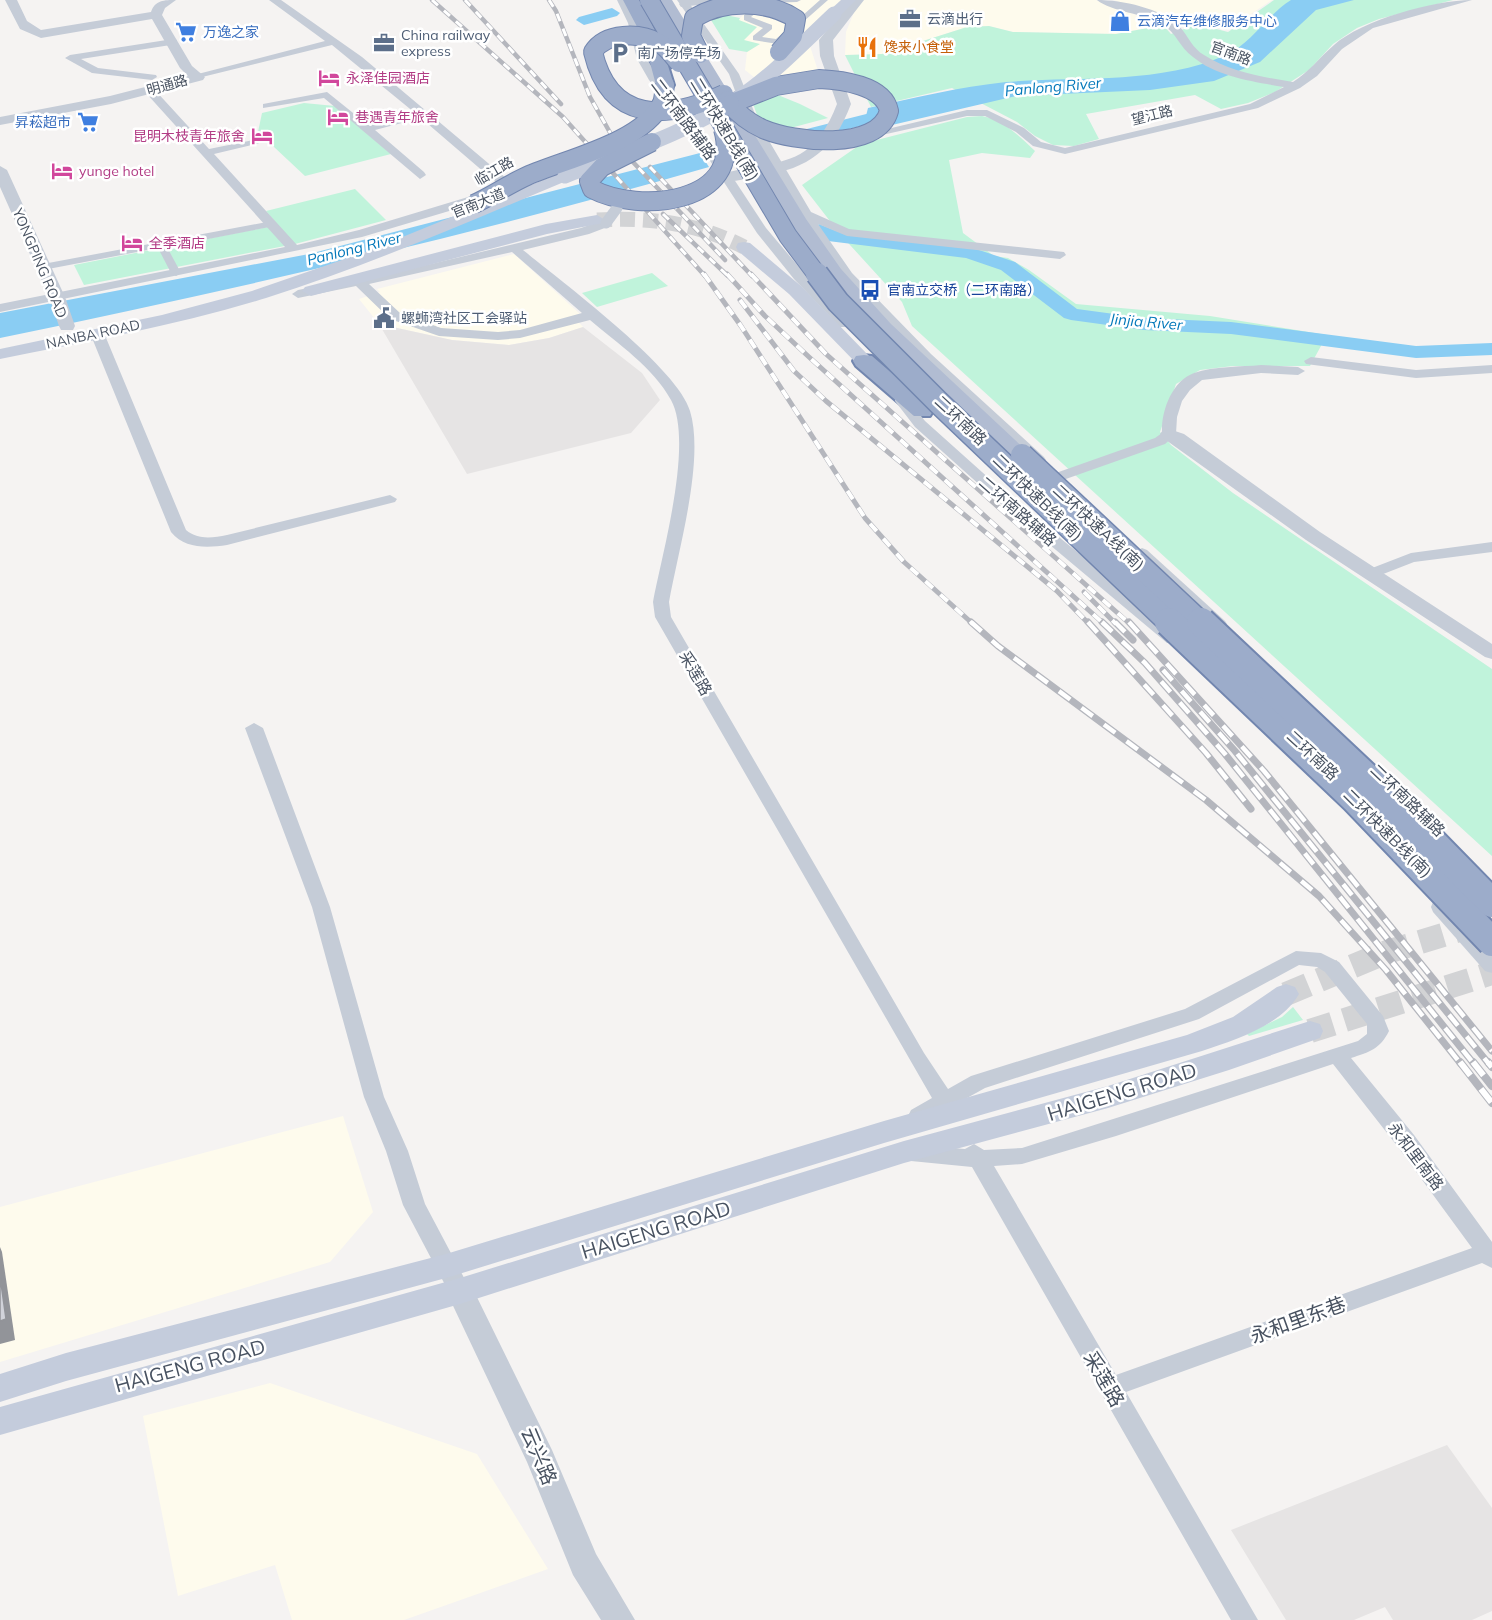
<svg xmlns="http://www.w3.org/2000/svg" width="1492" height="1620" font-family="Mulish,'Noto Sans SC',sans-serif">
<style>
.commercial{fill:#fefbed}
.education{fill:#e6e4e4}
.green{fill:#c0f3db}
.water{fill:#8acdf3}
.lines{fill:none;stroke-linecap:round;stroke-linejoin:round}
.river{fill:#8acdf3;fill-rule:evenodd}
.secondary-tunnel-far1{stroke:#d2d3d5;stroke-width:15;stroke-dasharray:15 8;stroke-linecap:butt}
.secondary-tunnel{stroke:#d2d3d5;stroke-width:24;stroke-dasharray:24 12;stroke-linecap:butt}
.trunk-casing{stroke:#7286af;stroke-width:4}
.pedestrian{fill:#c5ccd7;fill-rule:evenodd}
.minor{fill:#c5ccd7;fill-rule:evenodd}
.tertiary{fill:#c5ccd7;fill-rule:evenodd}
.secondary{fill:#c4ccdc;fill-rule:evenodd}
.primary{fill:#b1bcd2;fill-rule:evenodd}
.trunk{fill:#9cacca;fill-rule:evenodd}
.rail-far3-casing{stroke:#b4b6bd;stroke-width:4.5}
.rail-far2-casing{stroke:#b4b6bd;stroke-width:5}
.rail-far1-casing{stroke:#b4b6bd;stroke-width:7}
.rail-casing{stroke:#b4b6bd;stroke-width:8}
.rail-far3{stroke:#fff;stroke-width:3;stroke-dasharray:8;stroke-linecap:butt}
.rail-far2{stroke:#fff;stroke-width:4;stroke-dasharray:10;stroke-linecap:butt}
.rail-far1{stroke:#fff;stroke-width:4.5;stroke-dasharray:14;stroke-linecap:butt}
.rail{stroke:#fff;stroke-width:6;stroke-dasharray:17;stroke-linecap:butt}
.trunk-bridge-far2-casing{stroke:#7286af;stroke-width:20;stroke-linecap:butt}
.trunk-bridge-far1-casing{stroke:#7286af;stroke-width:25;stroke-linecap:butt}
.trunk-bridge-casing{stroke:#7286af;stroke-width:32;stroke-linecap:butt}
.minor-bridge{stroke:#c5ccd7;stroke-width:11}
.secondary-bridge{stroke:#c4ccdc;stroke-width:15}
.trunk-bridge-far2{stroke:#9cacca;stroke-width:18}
.trunk-bridge-far1{stroke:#9cacca;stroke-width:22}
.trunk-bridge{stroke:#9cacca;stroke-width:28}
.shaded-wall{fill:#929499}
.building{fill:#d1d3da;stroke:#929499;stroke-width:1.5}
.labels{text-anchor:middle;stroke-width:5;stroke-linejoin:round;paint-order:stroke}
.far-service-label{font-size:14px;fill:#4e5e75;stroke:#fff;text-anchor:start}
.far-shop-label{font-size:14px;fill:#366cbe;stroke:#fff;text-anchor:start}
.far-food-label{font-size:14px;fill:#c56008;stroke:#fff;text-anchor:start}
.far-street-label{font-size:14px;fill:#485261;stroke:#fff}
.far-hotel-label{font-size:14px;fill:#b23c85;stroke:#fff;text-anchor:start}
.far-transit-label{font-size:14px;fill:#164399;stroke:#fff;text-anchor:start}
.far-water-label{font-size:15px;font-style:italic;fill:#0378ba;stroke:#fff}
.street-label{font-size:16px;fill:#485261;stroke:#fff}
.near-street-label{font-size:20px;fill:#485261;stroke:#fff}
</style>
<rect width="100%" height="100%" fill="#f5f3f2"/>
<g class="commercial">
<path d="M759 0H853L810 46 820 77 764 85 745 70 747 52 759 44 744 41 738 20Z"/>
<path d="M864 0H1096L1163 25 1116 34 1013 32 989 26 967 27 882 54 845 55 846 32 855 10Z"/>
<path d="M1114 0H1272L1230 28 1189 17 1179 24Z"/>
<path d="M514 254 580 314 574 317 583 327 549 338 509 345 452 340 379 324 359 299 380 292 377 289Z"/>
<path d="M343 1116 373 1212 330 1262 0 1362V1207Z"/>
<path d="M270 1383 477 1454 548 1569 404 1620H292L275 1565 178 1596 143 1416Z"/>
</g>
<g class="education">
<path d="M379 324 452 340 509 345 549 338 583 327 642 373 660 400 631 433 467 474Z"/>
<path d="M1447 1445 1492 1508V1611L1472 1620H1393L1385 1607 1354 1620H1286L1231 1530Z"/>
</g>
<g class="green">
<path d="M1274 0H1453L1379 19 1357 28 1333 44 1309 70 1275 92 1248 103 1221 109 1195 95 1086 114 1099 139 1074 146 1053 145 1035 136 1017 122 952 88 871 107 845 55 882 54 967 27 989 26 1013 32 1116 34 1163 25 1171 34 1197 24 1228 32Z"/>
<path d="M711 12 740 18 739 20 757 27 744 40 760 44 747 52 729 49 711 20Z"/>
<path d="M758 87 800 104 828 118 764 135 751 98Z"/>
<path d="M304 103 335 106 391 154 305 176 258 132 262 113Z"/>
<path d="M982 116C1004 120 1019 136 1035 151L1030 158 982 153 949 160 963 233 994 256 1008 258 1029 270 1076 304 1210 316 1327 335 1310 366H1233L1200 370 1176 384 1160 432 1171 445 1233 493 1492 669V856L912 326 902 302 840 234 802 185 861 144 967 117Z"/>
<path d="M355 189 386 220 295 244 84 285 74 265 278 225 266 211Z"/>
<path d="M652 273 668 286 597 307 582 293Z"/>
<path d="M1293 1007 1303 1020 1249 1036 1247 1034 1282 1017Z"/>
</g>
<g class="water">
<path d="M1291 0H1354L1316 10 1260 62 1214 81 1150 90 1016 96 862 132 868 108C913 98 959 87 1006 82 1078 76 1158 85 1226 55 1252 43 1267 15 1291 0Z"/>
<path d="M700 153 709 167C476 234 238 289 0 338V313L309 254Z"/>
</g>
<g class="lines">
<g class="river">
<path d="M612 8 620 13 617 16 584 25 576 20 579 17Z"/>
<path d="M902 105 910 110 908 114 785 145 776 140 779 136Z"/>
<path d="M819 224 839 232 976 249 1015 262 1077 309 1144 318 1231 322 1416 346 1492 343V355L1416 358 1231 334 1144 330 1071 320 1064 318 1001 270 966 258 828 241 810 230Z"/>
</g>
<path class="secondary-tunnel-far1" d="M597 220C650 217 697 223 744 247"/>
<g class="secondary-tunnel">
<path d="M1286 994 1387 952 1492 920"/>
<path d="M1310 1031 1492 973"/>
</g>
<defs>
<g id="trunk">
<path d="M623 0H639L660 40 674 85 671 89 665 90 656 85 644 40Z"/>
<path d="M864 355 872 356 930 406 933 411 930 416H914L856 366 853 361 856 356Z"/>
</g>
</defs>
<use href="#trunk" class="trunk-casing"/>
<g class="pedestrian">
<path d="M761 0H801L797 2 767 3 751 17 772 25V29L762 37 776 39 820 0H828L778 44 753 40V36L763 28 744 20V15Z"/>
<path d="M272 221 277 224 275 226 167 247 181 273 176 276 171 273 158 248 43 270 38 267 43 264Z"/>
</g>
<g class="minor">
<path d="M269 0H281L362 57 507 179V185H499L421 118 375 130 424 172 426 175 420 179 324 98 263 108V104L327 92 368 125 415 113 332 45 194 79V75L325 41Z"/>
<path d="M617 0H627L638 23 647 59 659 79 701 129 766 228 804 273 850 321V327H840L794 279 757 233 692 133 649 80 637 59 628 23Z"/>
<path d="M677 0H687L739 74 759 124 811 212 849 229 1064 252 1066 255 1060 259 847 236 818 224 852 273 931 354 1044 457 1046 460 1044 463H1034L921 360 842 279 812 235 747 124 729 74Z"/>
<path d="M1097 0C1122 0 1161 8 1180 27 1188 36 1193 49 1204 55 1230 72 1263 77 1293 82 1309 72 1319 58 1334 45 1362 20 1434 0 1472 0L1373 28 1342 49 1317 76 1300 88 1258 108 1065 154 1033 146 1016 132 985 116H967L864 139 858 136 967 110H987L1024 128 1041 142 1065 148 1250 104 1284 87C1255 82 1217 77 1193 57 1180 48 1176 32 1162 24 1143 13 1112 12 1097 0Z"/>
<path d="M173 39 177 40V44L81 59 98 68 156 75 157 77 152 80 92 73 65 58 70 55Z"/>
<path d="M146 89H154L209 149 268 137V141L214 154 297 245 359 230 468 197 484 189 494 192 476 203 362 237 0 312V304L285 247 146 93Z"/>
<path d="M606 219 610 220V226L589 234 523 250C562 282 678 368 690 411 705 460 678 551 669 602L671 617 924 1053 948 1089 971 1076 1185 1009 1296 951 1321 953 1339 962 1383 1016 1389 1031C1380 1049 1370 1052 1351 1058L1414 1135 1492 1242V1268L1482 1263 1126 1392 1258 1620H1231L972 1167 911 1161 903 1159 900 1153 903 1147 911 1145 965 1149 974 1144 984 1150 1022 1148 1358 1041 1367 1034V1024L1325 972 1317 967 1299 965 1199 1019 985 1088 958 1103 962 1112 959 1118C951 1120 946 1120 941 1113L918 1124 911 1122 908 1116 911 1110 932 1098 655 617 653 602C662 554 694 442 671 400 653 367 618 344 590 320L520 338 498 340 439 336 390 319 356 286 298 298 292 294 298 290 431 264 581 228ZM512 252 582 313 520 330 498 332 441 328 400 313 369 284ZM1333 1064 1398 1147 1472 1248 1116 1375 994 1166 1022 1164 1116 1136Z"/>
<path d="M97 329 104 333 186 530C198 540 212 538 227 535L390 495 397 499 395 502 227 545C207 548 185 549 171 532L90 333Z"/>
<path d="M1311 357 1416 370 1492 365V373L1416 378 1306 364 1304 361Z"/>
<path d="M1261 365 1298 367 1305 371 1298 375 1261 373 1202 380 1190 390 1182 401 1177 417 1176 434 1165 444 1063 480 1058 481 1051 477 1053 474 1155 438 1162 433C1161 411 1172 381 1194 373 1214 366 1241 367 1261 365Z"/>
<path d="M902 381 909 385V401L925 421 1011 498 1179 635 1181 639 1179 643H1167L1001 504 915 427 895 401V385Z"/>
<path d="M1492 542V552L1414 562 1373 578 1365 573 1367 570 1411 553Z"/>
<path d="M1142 548 1147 550 1225 621 1227 624 1225 627H1213L1137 556 1134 553Z"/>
<path d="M254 723 263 728 330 907 384 1097 408 1151 425 1204 471 1291 468 1298 460 1301 452 1298 403 1205 386 1151 364 1097 312 907 245 728Z"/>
<path d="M1440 900 1447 902 1492 953V973L1485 971 1433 912 1431 907 1433 902Z"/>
</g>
<g class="tertiary">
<path d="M5 0H17L27 21 41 30 151 12C155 0 164 0 176 0L165 8 162 15 192 66 205 77 203 80 111 104 0 125V117L110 96 188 76 180 68 152 19 41 38 20 29Z"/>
<path d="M685 0H712L706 4 681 7 679 4Z"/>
<path d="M851 0H864L833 40 834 56 851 104C833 152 807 169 757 177 745 179 731 183 720 180L718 177 720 174C778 159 811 171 837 104L820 56 819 40Z"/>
<path d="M0 166 7 170 65 297 75 326 73 330H61L59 326 49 297 0 187Z"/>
<path d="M1169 429 1184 434 1320 532 1492 644V659L1485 657 1306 540 1163 438 1160 434 1163 430Z"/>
<path d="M460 1279 470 1283 552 1450 596 1554 635 1620H601L573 1575 527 1462 446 1291 450 1283Z"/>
</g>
<g class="secondary">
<path d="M841 0H856L839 17H829V11Z"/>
<path d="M565 171 571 173 573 176 571 179C470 221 370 265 266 298 179 325 89 341 0 359V349L162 315 252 291 368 251Z"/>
<path d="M597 215 605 220 603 223 547 234 311 296 302 291 305 287 546 224Z"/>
<path d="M744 242 750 243 801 286 870 357 873 361 870 365H858L789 294 738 251 736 247 738 243Z"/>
<path d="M1286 984 1295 987 1299 994C1281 1026 1234 1040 1202 1051L884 1143 446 1278 66 1381 0 1402V1374L66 1353 446 1254 884 1121 1187 1035 1233 1017 1277 987Z"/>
<path d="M1310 1021 1320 1024 1323 1031 1320 1038 1229 1070 1108 1108 904 1163 460 1304 0 1435V1407L460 1278 904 1141 1108 1086Z"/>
</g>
<path class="primary" d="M656 0H672L806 219 841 269 891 324 1046 469 1049 474 1046 479H1030L877 332 827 277 788 219Z"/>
<use href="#trunk" class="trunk"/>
<defs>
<g id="rail-far3">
<path d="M432 0 563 117 705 276"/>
<path d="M465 0 561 104"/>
<path d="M549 0 556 11 590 97 617 145 725 260"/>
<path d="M650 167 752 276"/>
<path d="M663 214 728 276"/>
</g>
<g id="rail-far2">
<path d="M704 274 741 326 865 518 904 562 973 624"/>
<path d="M727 274 765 316 809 357 1104 624"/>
<path d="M751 274 826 354 1130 624"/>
<path d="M740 300 794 371 826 401 1057 591 1089 624"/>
<path d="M1084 592 1116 624"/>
</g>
<g id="rail-far1">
<path d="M971 622 998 646 1206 800 1319 896 1386 970 1461 1064"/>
<path d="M1088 622 1206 753 1251 809"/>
<path d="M1102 622 1145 663 1225 754 1474 1064"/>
<path d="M1115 622 1133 640"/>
<path d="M1129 622 1264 771 1492 1051"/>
<path d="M1163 670 1235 751 1489 1064"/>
</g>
<g id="rail">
<path d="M1460 1062 1492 1103"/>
<path d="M1473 1062 1492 1086"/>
<path d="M1488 1062 1492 1067"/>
</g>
</defs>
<use href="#rail-far3" class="rail-far3-casing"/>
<use href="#rail-far2" class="rail-far2-casing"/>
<use href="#rail-far1" class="rail-far1-casing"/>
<use href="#rail" class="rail-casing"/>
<use href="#rail-far3" class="rail-far3"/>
<use href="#rail-far2" class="rail-far2"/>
<use href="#rail-far1" class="rail-far1"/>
<use href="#rail" class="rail"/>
<defs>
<g id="trunk-bridge-far2">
<path d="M649 0 788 236 818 276"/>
<path d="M700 54 691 36 694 18C724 0 767 0 796 19L793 36 779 52"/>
<path d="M679 63C673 56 667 47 659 43 640 32 605 32 593 52 610 124 667 120 724 94"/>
<path d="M819 79C841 80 884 85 889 111 878 152 793 142 763 129 750 123 739 115 730 104L776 86Z"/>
<path d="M728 100 730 104"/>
<path d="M718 110 730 104"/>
<path d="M652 142 602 167 589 181 592 189C639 214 744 204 723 129"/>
<path d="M474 204C492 196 509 184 527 176 565 159 642 143 662 103 664 98 664 91 665 85"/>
</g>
<g id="trunk-bridge-far1">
<path d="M817 274 838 302 938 402 1171 624"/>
<path d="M1022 455 1202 624"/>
</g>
<g id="trunk-bridge">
<path d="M1169 622 1355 799 1492 942"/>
<path d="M1201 622 1397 806 1492 903"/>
</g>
</defs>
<use href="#trunk-bridge-far2" class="trunk-bridge-far2-casing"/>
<use href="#trunk-bridge-far1" class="trunk-bridge-far1-casing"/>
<use href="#trunk-bridge" class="trunk-bridge-casing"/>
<path class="minor-bridge" d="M606 223 617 208V203"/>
<path class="secondary-bridge" d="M565 176C623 153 685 134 737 99 773 75 803 43 834 14"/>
<use href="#trunk-bridge-far2" class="trunk-bridge-far2"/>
<use href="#trunk-bridge-far1" class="trunk-bridge-far1"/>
<use href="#trunk-bridge" class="trunk-bridge"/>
</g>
<path class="shaded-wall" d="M0 1247 2 1252 15 1340 0 1344Z"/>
<path class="building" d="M0 1276 6 1319 0 1321Z"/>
<defs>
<symbol id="office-bare" viewBox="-9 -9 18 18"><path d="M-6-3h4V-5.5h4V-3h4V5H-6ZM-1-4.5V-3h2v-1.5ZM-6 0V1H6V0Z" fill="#5c6f8a" stroke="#fff" stroke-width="2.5" paint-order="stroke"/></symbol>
<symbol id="shop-bare" viewBox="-9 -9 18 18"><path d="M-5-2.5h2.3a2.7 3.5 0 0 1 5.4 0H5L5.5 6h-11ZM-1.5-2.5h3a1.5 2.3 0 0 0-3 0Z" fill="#3f7fe0" stroke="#fff" stroke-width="2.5" paint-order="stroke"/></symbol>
<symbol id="supermarket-bare" viewBox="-9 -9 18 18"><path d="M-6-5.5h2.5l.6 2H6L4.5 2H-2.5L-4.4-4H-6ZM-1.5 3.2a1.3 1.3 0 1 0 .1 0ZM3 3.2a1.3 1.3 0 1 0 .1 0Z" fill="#3f7fe0" stroke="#fff" stroke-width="2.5" paint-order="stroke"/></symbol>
<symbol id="restaurant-bare" viewBox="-9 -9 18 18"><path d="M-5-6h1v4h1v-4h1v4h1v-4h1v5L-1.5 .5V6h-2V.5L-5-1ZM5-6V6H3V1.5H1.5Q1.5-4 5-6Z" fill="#e8710a" stroke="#fff" stroke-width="2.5" paint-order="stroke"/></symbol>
<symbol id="parking-bare" viewBox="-9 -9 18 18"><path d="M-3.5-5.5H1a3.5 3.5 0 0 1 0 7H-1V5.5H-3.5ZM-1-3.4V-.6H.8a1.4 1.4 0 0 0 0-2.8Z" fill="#5c6f8a" stroke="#fff" stroke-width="2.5" paint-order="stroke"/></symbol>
<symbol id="hotel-bare" viewBox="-9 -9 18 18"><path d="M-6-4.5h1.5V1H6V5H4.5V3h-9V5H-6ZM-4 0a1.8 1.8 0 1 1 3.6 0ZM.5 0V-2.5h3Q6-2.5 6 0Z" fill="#d1479c" stroke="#fff" stroke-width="2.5" paint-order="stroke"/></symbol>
<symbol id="bus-bare" viewBox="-9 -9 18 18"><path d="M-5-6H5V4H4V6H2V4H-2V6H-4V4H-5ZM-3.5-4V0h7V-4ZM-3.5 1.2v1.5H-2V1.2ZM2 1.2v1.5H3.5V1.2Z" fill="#1a4fb4" stroke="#fff" stroke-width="2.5" paint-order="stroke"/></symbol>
<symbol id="civic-bare" viewBox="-9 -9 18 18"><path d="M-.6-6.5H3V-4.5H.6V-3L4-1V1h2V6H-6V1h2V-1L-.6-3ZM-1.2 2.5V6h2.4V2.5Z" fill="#5c6f8a" stroke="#fff" stroke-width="2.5" paint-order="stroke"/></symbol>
</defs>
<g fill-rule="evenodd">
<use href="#office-bare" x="895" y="4" width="30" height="30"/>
<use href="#shop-bare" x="1105" y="6" width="30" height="30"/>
<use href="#supermarket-bare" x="171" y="17" width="30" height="30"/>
<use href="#office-bare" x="369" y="28" width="30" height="30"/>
<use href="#restaurant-bare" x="852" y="32" width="30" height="30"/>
<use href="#parking-bare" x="605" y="38" width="30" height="30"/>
<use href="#hotel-bare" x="314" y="63" width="30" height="30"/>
<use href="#hotel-bare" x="323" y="102" width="30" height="30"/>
<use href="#supermarket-bare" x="73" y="107" width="30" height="30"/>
<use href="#hotel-bare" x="247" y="121" width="30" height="30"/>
<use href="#hotel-bare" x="47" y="156" width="30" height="30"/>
<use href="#hotel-bare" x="117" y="228" width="30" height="30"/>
<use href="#bus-bare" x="855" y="275" width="30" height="30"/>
<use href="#civic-bare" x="369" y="303" width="30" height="30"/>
</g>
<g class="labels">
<g class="far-service-label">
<text x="927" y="24">云滴出行</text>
<text x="401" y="40">China railway<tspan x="401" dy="16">express</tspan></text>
<text x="637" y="58">南广场停车场</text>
<text x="401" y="323">螺蛳湾社区工会驿站</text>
</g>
<g class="far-shop-label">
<text x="1137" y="26">云滴汽车维修服务中心</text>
<text x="203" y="37">万逸之家</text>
<text x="71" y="127" text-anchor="end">昇菘超市</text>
</g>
<g class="far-food-label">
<text x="884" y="52">馋来小食堂</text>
</g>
<g class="far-street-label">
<text transform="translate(1231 53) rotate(21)" y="5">官南路</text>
<text transform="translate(167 85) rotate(-16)" y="5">明通路</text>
<text transform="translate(1152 115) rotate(-14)" y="5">望江路</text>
<text transform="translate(494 171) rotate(-30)" y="5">临江路</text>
<text transform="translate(478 203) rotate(-22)" y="5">官南大道</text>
<text transform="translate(40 263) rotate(67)" y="5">YONGPING ROAD</text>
<text transform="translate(93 334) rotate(-12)" y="5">NANBA ROAD</text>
</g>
<g class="far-hotel-label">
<text x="346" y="83">永泽佳园酒店</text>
<text x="355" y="122">巷遇青年旅舍</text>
<text x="245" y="141" text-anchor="end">昆明木枝青年旅舍</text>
<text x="79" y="176">yunge hotel</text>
<text x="149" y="248">全季酒店</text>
</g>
<g class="far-transit-label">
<text x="887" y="295">官南立交桥（二环南路）</text>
</g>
<g class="far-water-label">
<text transform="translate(1053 87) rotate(-5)" y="5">Panlong River</text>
<text transform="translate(354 249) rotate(-14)" y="5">Panlong River</text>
<text transform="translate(1146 322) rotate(5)" y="5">Jinjia River</text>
</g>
<g class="street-label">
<text transform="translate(684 119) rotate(53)" y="6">二环南路辅路</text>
<text transform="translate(725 129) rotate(59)" y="6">二环快速B线(南)</text>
<text transform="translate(961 420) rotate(43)" y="6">二环南路</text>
<text transform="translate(1038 497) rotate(44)" y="6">二环快速B线(南)</text>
<text transform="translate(1018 511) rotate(41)" y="6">二环南路辅路</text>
<text transform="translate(1099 527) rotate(43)" y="6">二环快速A线(南)</text>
<text transform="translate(696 673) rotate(60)" y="6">采莲路</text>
<text transform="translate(1313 755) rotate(43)" y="6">二环南路</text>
<text transform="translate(1408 800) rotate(44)" y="6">二环南路辅路</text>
<text transform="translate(1388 833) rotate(45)" y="6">二环快速B线(南)</text>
<text transform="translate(1416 1156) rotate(53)" y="6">永和里南路</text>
</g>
<g class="near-street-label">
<text transform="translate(1122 1092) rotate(-17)" y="7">HAIGENG ROAD</text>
<text transform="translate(656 1230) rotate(-17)" y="7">HAIGENG ROAD</text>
<text transform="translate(1298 1320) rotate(-20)" y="7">永和里东巷</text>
<text transform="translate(190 1366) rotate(-15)" y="7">HAIGENG ROAD</text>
<text transform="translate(1104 1379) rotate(60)" y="7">采莲路</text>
<text transform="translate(539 1456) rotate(67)" y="7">云兴路</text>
</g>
</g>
</svg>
